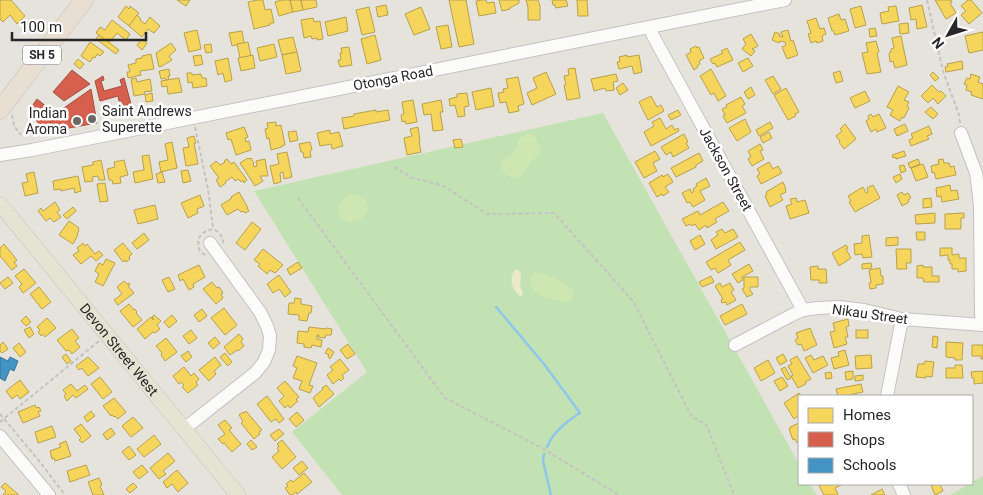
<svg xmlns="http://www.w3.org/2000/svg" width="983" height="495" font-family="Roboto,sans-serif">
<style>
.green{fill:#c2e2b4}
.sand{fill:#ece9c9}
.pitch{fill:#cde6b2}
.homes{fill:#f6d55c;stroke:#b8a14c}
.shops{fill:#d6604d;stroke:#a24f42}
.schools{fill:#4393c3;stroke:#3b7394}
.lines{fill:none;stroke-linecap:round;stroke-linejoin:round}
.stream{stroke:#8ec7e9;stroke-width:2.5}
.minor-casing{stroke:#c3c2c2;stroke-width:14}
.major-casing{stroke:#c3c1bf;stroke-width:16}
.highway-casing{stroke:#c3c1bf;stroke-width:19}
.path{stroke:#c4c3c2;stroke-width:2;stroke-dasharray:4 2.5;stroke-linecap:butt}
.minor{stroke:#fbfbfa;stroke-width:12}
.major{stroke:#e5e3d2;stroke-width:15}
.highway{stroke:#e8ded2;stroke-width:18}
.poi-dot{fill:#6a6966;stroke:#fff;stroke-width:2}
.labels{text-anchor:middle;stroke-width:5;stroke-linejoin:round;paint-order:stroke}
.shield{fill:#fff;stroke:#686868;stroke-width:1}
.shield-label{font-size:12px;font-weight:bold;fill:#272727}
.street-label{font-size:14px;fill:#272727;stroke:#fff}
.poi-label{font-size:14px;fill:#272727;stroke:#fff;text-anchor:start}
</style>
<rect width="100%" height="100%" fill="#e6e3dc"/>
<g class="green">
<path d="M603 113 799 464V484H810L817 495H342L292 432 367 372 254 191Z"/>
<path d="M983 476V495H950L969 484H972V482Z"/>
</g>
<path class="sand" d="M517 269 521 273 520 285 523 293 522 296H520C512 289 508 279 515 270Z"/>
<g class="pitch">
<path d="M531 134C538 140 540 144 540 153 536 157 532 160 529 165 527 168 526 172 522 175 512 183 501 173 500 163 503 160 508 158 511 155 520 146 514 136 531 134Z"/>
<path d="M355 194C385 205 354 232 342 219 335 212 339 200 348 196 350 195 353 195 355 194Z"/>
<path d="M534 272C545 272 567 283 574 292L573 297 570 302C564 303 559 300 554 299 550 297 545 297 541 296 531 292 526 280 534 272Z"/>
</g>
<g class="homes">
<path d="M0 0H11L25 16 17 24 10 15 3 22 0 19Z"/>
<path d="M177 0H190L186 6Z"/>
<path d="M258 0H263L265 10 271 9 274 23H270V25L254 29 248 2Z"/>
<path d="M282 0H290L293 12 279 16 275 2Z"/>
<path d="M290 0H301L303 10 293 12Z"/>
<path d="M301 0H316L317 7 303 10Z"/>
<path d="M449 0H466L474 44 459 47Z"/>
<path d="M481 0H486L487 3 494 2 496 13 479 16 476 1Z"/>
<path d="M499 0H519V3L510 8V9L502 11Z"/>
<path d="M526 0H538L540 6V20H528V7Z"/>
<path d="M552 0H566L568 6 556 8 555 5H553Z"/>
<path d="M577 0H587L588 16H578Z"/>
<path d="M935 0H951L952 2 950 3 956 13 946 19Z"/>
<path d="M968 0H971L982 13 969 24 961 15 966 11 961 6Z"/>
<path d="M386 5 388 15 378 17 376 7Z"/>
<path d="M922 5 927 27 917 29 916 19 911 20 909 8Z"/>
<path d="M126 6 129 9 130 6 139 13 129 26 118 17Z"/>
<path d="M861 6 866 25 855 28 850 9Z"/>
<path d="M896 6 899 21 882 24 880 13 889 11 888 7Z"/>
<path d="M369 7 375 32 362 35 356 10Z"/>
<path d="M421 7 430 29 414 35 405 14Z"/>
<path d="M839 14 841 20 845 19 849 31 835 35 833 30 832 31 828 18Z"/>
<path d="M137 15 141 19 140 20 145 24 150 17 160 26 154 33 148 29 142 37 129 26Z"/>
<path d="M346 17 348 31 328 36 325 22Z"/>
<path d="M313 18 314 22 320 21 323 39 317 40V38L312 39 311 36 304 38 301 20Z"/>
<path d="M816 18 820 29 824 28 826 34 822 36 823 41 817 43 816 41 811 43 808 34 811 33 807 21Z"/>
<path d="M112 20 130 34 126 40 117 33 109 43 96 33 100 27 105 30Z"/>
<path d="M908 23 909 33 900 34 899 24Z"/>
<path d="M448 25 452 47 441 49 436 27Z"/>
<path d="M875 28 877 36 870 37 869 29Z"/>
<path d="M197 30 201 49 189 52 184 33Z"/>
<path d="M788 30 791 41 793 40 798 55 787 59 782 47 786 45 785 42 780 41 779 43 772 40 775 32 780 34 779 36 783 37 781 32Z"/>
<path d="M242 31 244 43 232 46 229 33Z"/>
<path d="M983 32V50L969 53 965 36Z"/>
<path d="M751 34 758 46 752 49 755 51 751 56 742 49 746 44 743 39Z"/>
<path d="M99 35 119 50 116 54 96 39Z"/>
<path d="M375 35 381 60 367 64 361 39Z"/>
<path d="M901 36 907 65 895 68 893 61 890 62 889 53 891 52V49L894 48 892 38Z"/>
<path d="M293 37 297 52 282 55 278 40Z"/>
<path d="M142 39 147 43 142 50 137 45Z"/>
<path d="M876 41 879 52 877 53 881 72 867 74 862 53 868 52 866 43Z"/>
<path d="M90 42 104 52 100 56 97 54 95 58 93 57 90 62 81 56Z"/>
<path d="M248 42 251 56 240 58 237 44Z"/>
<path d="M171 43 176 50 169 56 172 60 162 66 159 67 156 53Z"/>
<path d="M211 44 212 52 206 53 204 45Z"/>
<path d="M274 44 277 57 260 61 257 48Z"/>
<path d="M696 46 697 48 699 47 704 58 699 61 700 64 697 66 698 67 694 70 686 55 691 52 690 49Z"/>
<path d="M349 47 352 65 340 67 338 60H341L340 53H342L341 48Z"/>
<path d="M727 48 733 60 717 67 715 63 713 64 710 59 723 53 721 51Z"/>
<path d="M297 52 301 71 286 74 282 55Z"/>
<path d="M151 54 154 69 140 71 141 75 128 78 127 72H130L128 65 136 63V59L142 58V56Z"/>
<path d="M201 55 203 64 195 66 193 56Z"/>
<path d="M253 55 255 68 241 71 238 58Z"/>
<path d="M627 55V57L639 55 642 72 634 74 632 66 619 69 617 62H620L619 57Z"/>
<path d="M228 58 232 80 225 82 223 73 218 75 215 61Z"/>
<path d="M748 58 753 66 743 72 738 63Z"/>
<path d="M78 59 84 64 80 69 74 64Z"/>
<path d="M962 61 963 69 946 72 945 67 948 66 947 64Z"/>
<path d="M575 68 580 98 567 100 564 85H566L564 76 569 75 568 69Z"/>
<path d="M169 69 170 76H168L169 80H166L165 78 161 79 159 71Z"/>
<path d="M711 69 726 96 718 101 714 93 711 95 700 76Z"/>
<path d="M840 71 843 81 836 83 833 73Z"/>
<path d="M546 72 556 94 532 105 527 93 537 88 533 78Z"/>
<path d="M933 72 939 78 935 81 930 75Z"/>
<path d="M187 73H192V75L201 74 202 78H206L207 86 193 88 192 82 188 83Z"/>
<path d="M616 74 618 81 613 82 614 90 606 91 605 88 594 91 591 79Z"/>
<path d="M971 74 980 77 978 82 983 84V99L971 95 972 92 966 90 967 85 964 84 967 78 970 79Z"/>
<path d="M773 76 781 89 773 94 765 80Z"/>
<path d="M518 77 524 104 518 106 519 111 509 113 506 102 500 103 498 93 504 92 503 89 508 88 506 79Z"/>
<path d="M136 78 137 82 150 79 152 91 144 92 145 94 134 96 131 79Z"/>
<path d="M179 78 182 92 168 94 167 86 162 87 161 81Z"/>
<path d="M623 83 628 90 620 95 616 88Z"/>
<path d="M932 85 939 92 941 91 946 96 938 104 933 98 928 103 921 96Z"/>
<path d="M898 86 909 92 904 100 909 102 907 106 909 108 904 118 902 117 900 121 890 115 893 110 887 107Z"/>
<path d="M751 87 755 95 748 99 744 92Z"/>
<path d="M491 88 494 106 476 110 472 92Z"/>
<path d="M786 88 799 112 795 114 796 116 788 120 774 95Z"/>
<path d="M865 91 870 101 855 108 850 98Z"/>
<path d="M152 93 153 101 146 102 145 95Z"/>
<path d="M467 93 469 106 464 107 465 116 458 117 455 105 450 106 449 99 457 97V94Z"/>
<path d="M651 96 657 107 661 105 664 111 648 120 639 102Z"/>
<path d="M741 97 745 104 742 106 746 113 727 123 723 116 725 115 722 109 727 107 726 105Z"/>
<path d="M413 100 417 122 406 124 405 121 402 122 401 115 404 114 402 102Z"/>
<path d="M441 100 443 112H440L443 130 433 131 431 114 424 115 422 104Z"/>
<path d="M931 107 938 114 933 119 925 112Z"/>
<path d="M376 110V112L388 110 390 120 344 129 342 118 354 116V114Z"/>
<path d="M678 110 681 115 671 120 668 115Z"/>
<path d="M871 114 873 117 879 114 886 128 877 132 876 129 871 132 866 121 869 119 868 116Z"/>
<path d="M660 118 666 129 672 125 675 130 678 128 679 131 651 146 644 132 654 126 652 122Z"/>
<path d="M745 119 751 132 737 141 729 128Z"/>
<path d="M276 122V126L281 125 285 145 281 146 282 147 271 150 269 138 267 139 265 129 268 128 267 123Z"/>
<path d="M770 122 773 128 759 136 756 130Z"/>
<path d="M845 124 856 139 844 149 839 142 840 141 836 136 842 131 840 129Z"/>
<path d="M905 124 908 131 897 136 894 129Z"/>
<path d="M929 126 932 134 927 136 929 139 911 146 909 140 913 138 911 134Z"/>
<path d="M244 127 248 137 245 138 246 142 249 141 251 150 236 155 231 139 228 140 226 133Z"/>
<path d="M418 127 420 141H419L421 152 407 155 404 138 412 136 410 129Z"/>
<path d="M330 130V134L339 132 343 146 332 149 331 144 320 146 317 133Z"/>
<path d="M296 131 298 140 290 142 288 132Z"/>
<path d="M769 132 772 138 763 143 760 137Z"/>
<path d="M684 134 688 142 686 143 689 148 673 157 671 152 666 155 661 147Z"/>
<path d="M194 136 196 143H194L198 164 186 166 183 148 189 147 187 138Z"/>
<path d="M461 139 463 147 455 148 453 140Z"/>
<path d="M172 142 177 168 161 172 159 162 168 160 165 144Z"/>
<path d="M310 142 312 150 310 151 311 157 304 158 303 152H301L299 144Z"/>
<path d="M760 144 763 150 760 151 764 159 752 166 748 159 751 157 748 151Z"/>
<path d="M655 151 660 159 653 163 657 171 644 178 635 162Z"/>
<path d="M904 151 906 156 896 159V157L893 158 892 155Z"/>
<path d="M287 152 292 177 284 179 283 172 280 173 281 182 274 184 270 166 279 164 277 154Z"/>
<path d="M699 153 703 161 696 165V167L676 177 671 168Z"/>
<path d="M149 155 153 179 135 183 133 172 144 170 142 156Z"/>
<path d="M248 158 249 159 251 158 254 163 253 164 254 167 257 166 256 161 265 159 268 176H260L263 181 255 186 240 163Z"/>
<path d="M227 159 231 164 234 162 247 180 244 183 243 180 241 182 238 179 235 181 232 177 225 182 226 183 220 187 216 180 219 178 210 166 216 161 220 165 225 162 224 161Z"/>
<path d="M918 159 920 164 910 168 908 163Z"/>
<path d="M943 159 944 163H949L950 167 954 166 956 175 936 179 934 172 932 173 931 166 939 164 938 160Z"/>
<path d="M101 160 105 180H99L98 176 92 177 93 181 85 182 82 167 93 165V162Z"/>
<path d="M124 160 128 175 120 177 121 183 113 184 112 180H109L107 169 115 167 114 162Z"/>
<path d="M769 162 773 169 778 166 782 173 761 184 757 176 760 174 757 169Z"/>
<path d="M923 164 928 177 916 181 911 168Z"/>
<path d="M904 165 906 171 901 173 899 166Z"/>
<path d="M188 170 191 181 183 183 181 171Z"/>
<path d="M34 172 38 193 25 196 22 183 28 182 26 174Z"/>
<path d="M162 172 165 182 158 183 156 174Z"/>
<path d="M668 174 673 182 665 187 669 192 663 196 662 194 657 197 649 183 662 175 663 177Z"/>
<path d="M900 174 902 179 896 183 893 177Z"/>
<path d="M78 176 81 191 75 193 74 188 61 191V189L54 190 53 181Z"/>
<path d="M706 178 710 186 700 191 705 200 693 207 690 202 687 203 682 193 690 189 692 193 694 191 693 189 697 186 696 184Z"/>
<path d="M783 182 786 189 785 190 786 192 780 195 783 200 770 207 765 196 767 195 766 192Z"/>
<path d="M105 183 108 201 100 202 97 184Z"/>
<path d="M873 185 880 198 855 212 849 202 851 201 848 196 863 187 866 193 868 192 867 188Z"/>
<path d="M950 185 951 191 957 190 959 199 942 202 941 196 937 197 936 188Z"/>
<path d="M239 192 248 208H247L249 211 245 213 243 211 241 212 238 209 227 215 221 205 232 198 231 197Z"/>
<path d="M902 192 904 195 908 193 911 198 908 200 909 202 902 206 897 195Z"/>
<path d="M200 195 204 206 197 209 198 213 188 218 181 203Z"/>
<path d="M796 198 797 202 805 200 809 213 790 219 786 206 792 204 790 199Z"/>
<path d="M931 198 932 207 923 208V199Z"/>
<path d="M55 202 60 210 57 212 61 217 54 222 50 218 46 221 38 211 41 208 43 211Z"/>
<path d="M723 202 729 211 715 219 717 222 707 228 706 225 699 230 695 224 692 226 690 224 686 226 682 219 698 211 700 215Z"/>
<path d="M155 205 158 219 138 224 134 210Z"/>
<path d="M73 207 76 211 67 219 63 215Z"/>
<path d="M935 213V223L916 224 915 215Z"/>
<path d="M964 213V218H961V229H945V214Z"/>
<path d="M69 221 79 228 78 230 79 231 77 234 78 235 73 244 59 235Z"/>
<path d="M252 222 261 229 245 250 236 243Z"/>
<path d="M722 229 725 233 733 229 738 237 716 249 711 240 718 235 716 232Z"/>
<path d="M916 232H925V240H917Z"/>
<path d="M144 233 149 240 137 249 132 243Z"/>
<path d="M700 235 705 244 695 250 690 241Z"/>
<path d="M869 235 872 257 863 258 862 254 855 255 854 244 862 243V236Z"/>
<path d="M898 237V245L886 246V238Z"/>
<path d="M740 242 745 250 728 260 731 265 718 273 715 268 711 270 706 262Z"/>
<path d="M83 243 85 246 87 244 95 254 99 251 103 255 96 261 91 256 81 264 73 255 79 251 77 248Z"/>
<path d="M123 243 132 254 129 257 130 259 126 262 125 260 123 262 114 250Z"/>
<path d="M4 244 17 260 14 262 17 266 12 270 0 256V248Z"/>
<path d="M846 245 848 248 846 249 851 258 839 266 832 253Z"/>
<path d="M940 248H952V255L959 254V258H966V271L958 272V269H952V264H950V260H948V255L940 256Z"/>
<path d="M263 249 283 265 275 273 270 270 267 274 258 266 260 264 254 260Z"/>
<path d="M896 249H911V263H906L907 269H897Z"/>
<path d="M106 259 115 263 103 286 95 282 99 274 95 271 99 263 103 265Z"/>
<path d="M298 262 302 268 290 275 287 269Z"/>
<path d="M871 263 872 268 862 269V264Z"/>
<path d="M749 264 753 271 742 277 743 280 738 283 732 274Z"/>
<path d="M199 265 205 277 193 284 194 287 189 290 183 279 180 281 178 275Z"/>
<path d="M923 265V267H932V276H939V282H924L923 278H917V266Z"/>
<path d="M818 266V269H826L827 283H819V280H811L810 267Z"/>
<path d="M880 268 881 276H883V284L876 285V288L870 289 869 283H871L869 270Z"/>
<path d="M24 269 36 283 23 293 19 287 22 284 15 276Z"/>
<path d="M279 275 291 292 285 297 279 289 273 293 267 284Z"/>
<path d="M711 276 714 282 702 287 699 282Z"/>
<path d="M8 277 13 283 5 289 0 283Z"/>
<path d="M169 277 175 289 168 292 162 280Z"/>
<path d="M744 277H758V287H750V290L753 294 747 297 742 289 744 288Z"/>
<path d="M124 281 127 284 129 283 130 285 128 286 134 293 118 305 114 300 122 294 117 287Z"/>
<path d="M212 282 217 288 219 287 223 293 221 294 223 298 216 304 203 289Z"/>
<path d="M720 283 722 287 730 283 734 290 731 292 736 300 727 305 726 302 722 303 721 300 723 299 715 286Z"/>
<path d="M39 287 51 302 42 309 30 294Z"/>
<path d="M295 298 301 299V304L312 306 311 313H309L307 321 299 320V315L288 314 289 303H294Z"/>
<path d="M129 304 134 310 135 309 137 312 136 313 142 320 133 327 120 311Z"/>
<path d="M742 304 747 314 725 325 720 316Z"/>
<path d="M224 308 237 325 225 335 211 318Z"/>
<path d="M202 309 207 316 199 322 194 315Z"/>
<path d="M154 315 161 321 157 325 160 329 155 333 153 332 145 339 137 329 151 317 153 320 154 319 152 317Z"/>
<path d="M172 315 177 321 169 328 164 322Z"/>
<path d="M26 316 31 322 26 326 21 321Z"/>
<path d="M47 318 56 328 45 337 43 334 41 336 38 332 40 330 37 327Z"/>
<path d="M848 319 849 326 846 327 848 337H845L847 344 834 348 830 332 835 331 833 323Z"/>
<path d="M30 327 34 334 29 338 24 330Z"/>
<path d="M309 327 326 329V328L332 329 331 335H326L325 338 318 337 319 335H317V339L322 340 321 347 312 345 311 348 304 347V344L297 343 298 331 308 332Z"/>
<path d="M810 328 817 345 804 351 801 344 798 345 795 340 798 338 796 333Z"/>
<path d="M72 329 79 338 75 341 80 347 72 354 69 350 66 351 57 340Z"/>
<path d="M191 330 197 338 189 344 183 336Z"/>
<rect x="856" y="330" width="12" height="8"/>
<path d="M239 334 243 339 241 342 244 346 238 351 237 350 230 355 224 347Z"/>
<path d="M933 336 938 337 937 348 932 347Z"/>
<path d="M215 337 220 343 213 349 208 343Z"/>
<path d="M166 338 177 352 165 361 161 355 162 353 156 346Z"/>
<path d="M3 342 8 349 2 353 0 351V345Z"/>
<path d="M946 342 963 343 962 360H955V358L946 357Z"/>
<path d="M19 343 26 352 20 357 13 348Z"/>
<path d="M348 344 355 354 347 359 340 350Z"/>
<path d="M972 345H983V359H981V356H972Z"/>
<path d="M328 348 334 352 330 359 328 357 329 355 325 353Z"/>
<path d="M845 350 849 365 834 369 831 358 839 356 838 352Z"/>
<path d="M188 351 192 357 186 362 181 356Z"/>
<path d="M225 353 232 362 228 366 220 357Z"/>
<path d="M66 354 71 361 67 364 62 357Z"/>
<path d="M783 354 787 361 780 365 776 358Z"/>
<path d="M811 355 814 360 823 356 828 365 813 373 805 358Z"/>
<path d="M871 355 872 368 856 369 855 356Z"/>
<path d="M297 356 317 363 309 385 313 386 310 393 299 389 302 381 293 378 297 368 293 366Z"/>
<path d="M797 356 811 379 805 382 806 384 798 388 791 376 793 375 788 366 792 364 790 360Z"/>
<path d="M88 357 99 368 88 376 82 368 79 370 76 366Z"/>
<path d="M215 357 221 365 214 371 216 374 209 381 199 370Z"/>
<path d="M340 359 349 370 342 375 344 378 341 381 339 379 333 384 327 375 333 370 330 367Z"/>
<path d="M768 360 775 373 761 381 754 368Z"/>
<path d="M925 361 934 362 932 377 926 376V378L916 377 918 364H924Z"/>
<path d="M955 365H962L963 378H946V368H955Z"/>
<path d="M184 367 191 376 194 373 199 379 196 382 198 385 188 393 182 387 184 385 181 382 179 384 173 376Z"/>
<path d="M785 367 791 378 787 380 781 369Z"/>
<path d="M853 371V379L846 380 845 372Z"/>
<path d="M982 371 983 372V383L974 384V378H972L971 372Z"/>
<path d="M831 372 832 378 826 379 825 373Z"/>
<path d="M863 375V380L855 381V376Z"/>
<path d="M100 377 112 392 103 399 91 384Z"/>
<path d="M782 377 788 386 780 391 774 381Z"/>
<path d="M20 380 29 392 20 399 17 395 12 399 6 391Z"/>
<path d="M285 381 299 397 296 399 298 401 290 408 288 405 285 408 279 401 284 396 277 388Z"/>
<path d="M71 384 77 391 85 385 88 389 76 398 73 395 67 401 64 396 66 394 63 390Z"/>
<path d="M861 384 863 392 849 395V396H838L836 389Z"/>
<path d="M326 385 334 394 319 407 313 398 323 389 322 388Z"/>
<path d="M799 393 801 396H799V415L794 419 784 403Z"/>
<path d="M267 396 284 419 279 423 276 419 271 422 257 404Z"/>
<path d="M114 398 126 412 118 419 115 416 114 417 112 415 111 416 103 406Z"/>
<path d="M35 405 36 408 39 407 41 411 38 412 40 416 23 423 18 412Z"/>
<path d="M91 411 95 416 87 422 84 417Z"/>
<path d="M246 411 262 430 259 432 260 434 254 439 241 423 243 421 239 415 243 412 244 413Z"/>
<path d="M297 412 304 420 296 427 289 419Z"/>
<path d="M133 417 143 428 131 437 122 426Z"/>
<path d="M225 420 232 428 229 430 241 444 232 452 224 443 223 444 218 439 225 434 218 425Z"/>
<path d="M799 423V445L798 442 797 443 795 439 793 440 789 429 791 428 790 427Z"/>
<path d="M81 424 91 436 82 443 79 440 81 438 74 429Z"/>
<path d="M52 426 56 437 38 443 35 432Z"/>
<path d="M111 428 115 434 107 440 103 434Z"/>
<path d="M279 429 284 434 275 441 270 435Z"/>
<path d="M154 435 161 444 144 457 137 449Z"/>
<path d="M251 440 257 447 252 450 247 444Z"/>
<path d="M282 440 296 457 282 469 272 457 279 451 277 448 279 446 277 444Z"/>
<path d="M66 441 71 456 55 461 54 458 52 459 50 451 61 447 59 444Z"/>
<path d="M129 446 136 455 129 460 122 452Z"/>
<path d="M168 453 175 461 163 471 166 474 159 479 150 468Z"/>
<path d="M302 461 308 468 299 475 293 468Z"/>
<path d="M86 465 90 475 70 482 67 471Z"/>
<path d="M142 465 148 472 139 479 133 472Z"/>
<path d="M177 470 188 483 178 492 172 484 167 488 163 482Z"/>
<path d="M304 473 312 482 297 494 296 492 292 495H290L285 488 288 486 286 484 291 480 293 482Z"/>
<path d="M99 478 102 485 100 486 104 495H93L88 482Z"/>
<path d="M5 483 19 495H3L6 491 1 487Z"/>
<path d="M133 483 137 487 130 493 126 489Z"/>
<path d="M824 484H843L835 488 838 494 837 495H824L819 486Z"/>
<path d="M935 484H940L943 491 935 495 931 486Z"/>
<path d="M882 489 885 495H871Z"/>
</g>
<g class="shops">
<path d="M72 70 90 84 64 101 53 92Z"/>
<path d="M103 76 104 80 101 81 104 91 122 86 120 80 124 78 131 104 123 106 122 101H119L118 96 100 101 95 81Z"/>
<path d="M91 89 97 123 52 131 47 107 53 111 61 110Z"/>
<path d="M37 99 47 107 52 131 44 133 30 109Z"/>
</g>
<path class="schools" d="M0 357 8 361 10 357 18 361 14 371 10 369 5 381 0 378Z"/>
<g class="lines">
<g class="stream">
<path d="M496 307 544 364 580 413C566 422 553 432 547 447"/>
<path d="M544 454 543 461 551 495"/>
</g>
<defs>
<g id="minor">
<path d="M650 27 652 34 803 310"/>
<path d="M961 133 976 173 978 188 980 206 981 313 982 325"/>
<path d="M0 155 32 150 785 0"/>
<path d="M735 345 792 315 803 310 818 308 839 307 864 310 902 319 983 325"/>
<path d="M887 396 902 319"/>
<path d="M184 429 255 373 264 362 269 350 270 336 267 326 260 312 210 243"/>
<path d="M0 436 49 495"/>
<path d="M899 484 904 495"/>
</g>
<g id="major">
<path id="s1" d="M0 204 238 495"/>
</g>
<path id="highway" d="M0 110 84 0"/>
</defs>
<use href="#minor" class="minor-casing"/>
<use href="#major" class="major-casing"/>
<use href="#highway" class="highway-casing"/>
<g class="path">
<path d="M927 0 943 71 959 115 960 123"/>
<path d="M12 115 14 126 21 135"/>
<path d="M195 127 208 189 213 228"/>
<path d="M394 167 413 178 434 183 445 187 487 214 554 213 633 301 692 417 706 424 734 495"/>
<path d="M298 198 445 398 542 448 619 495"/>
<path d="M205 255 200 252C196 239 199 232 213 229 221 233 222 236 224 245"/>
<path d="M0 414 40 462 65 495"/>
<path d="M0 422 99 341"/>
</g>
<use href="#minor" class="minor"/>
<use href="#major" class="major"/>
<use href="#highway" class="highway"/>
</g>
<g class="poi-dot">
<circle cx="92" cy="119" r="5"/>
<circle cx="77" cy="121" r="5"/>
</g>
<g class="labels">
<rect class="shield" x="23" y="45.5" width="38" height="19" rx="4"/>
<g class="shield-label">
<text x="42" y="59">SH 5</text>
</g>
<g class="street-label">
<text transform="translate(393 78) rotate(-11)" y="5">Otonga Road</text>
<text transform="translate(726 169) rotate(61)" y="5">Jackson Street</text>
<text transform="translate(870 314) rotate(8)" y="5">Nikau Street</text>
<text dy="5" stroke="none"><textPath href="#s1" startOffset="188">Devon Street West</textPath></text>
</g>
<g class="poi-label">
<text x="102" y="116">Saint Andrews<tspan x="102" dy="16">Superette</tspan></text>
<text x="67" y="118" text-anchor="end">Indian<tspan x="67" dy="16">Aroma</tspan></text>
</g>
</g>
<rect x="798" y="395" width="175" height="90" fill="#ffffff" stroke="#a9a9a9"/>
<rect x="808" y="408" width="25" height="15" fill="#f6d55c" stroke="#a9a9a9"/>
<text x="843" y="420" font-size="15" fill="#272727">Homes</text>
<rect x="808" y="432" width="25" height="15" fill="#d6604d" stroke="#a9a9a9"/>
<text x="843" y="445" font-size="15" fill="#272727">Shops</text>
<rect x="808" y="458" width="25" height="15" fill="#4393c3" stroke="#a9a9a9"/>
<text x="843" y="470" font-size="15" fill="#272727">Schools</text>
<g transform="translate(948 35) rotate(231)" stroke="#ffffff" stroke-width="4" paint-order="stroke">
<path d="M0-4L9 19L0 12L-9 19Z" fill="#272727"/>
<text y="-8" font-size="14" font-weight="bold" text-anchor="middle" fill="#272727">N</text>
</g>
<path d="M12 32v8h134v-8" fill="none" stroke="#272727" stroke-width="2.5"/>
<text x="20" y="32" font-size="15" fill="#272727" stroke="#ffffff" stroke-width="4" paint-order="stroke">100 m</text>
</svg>
